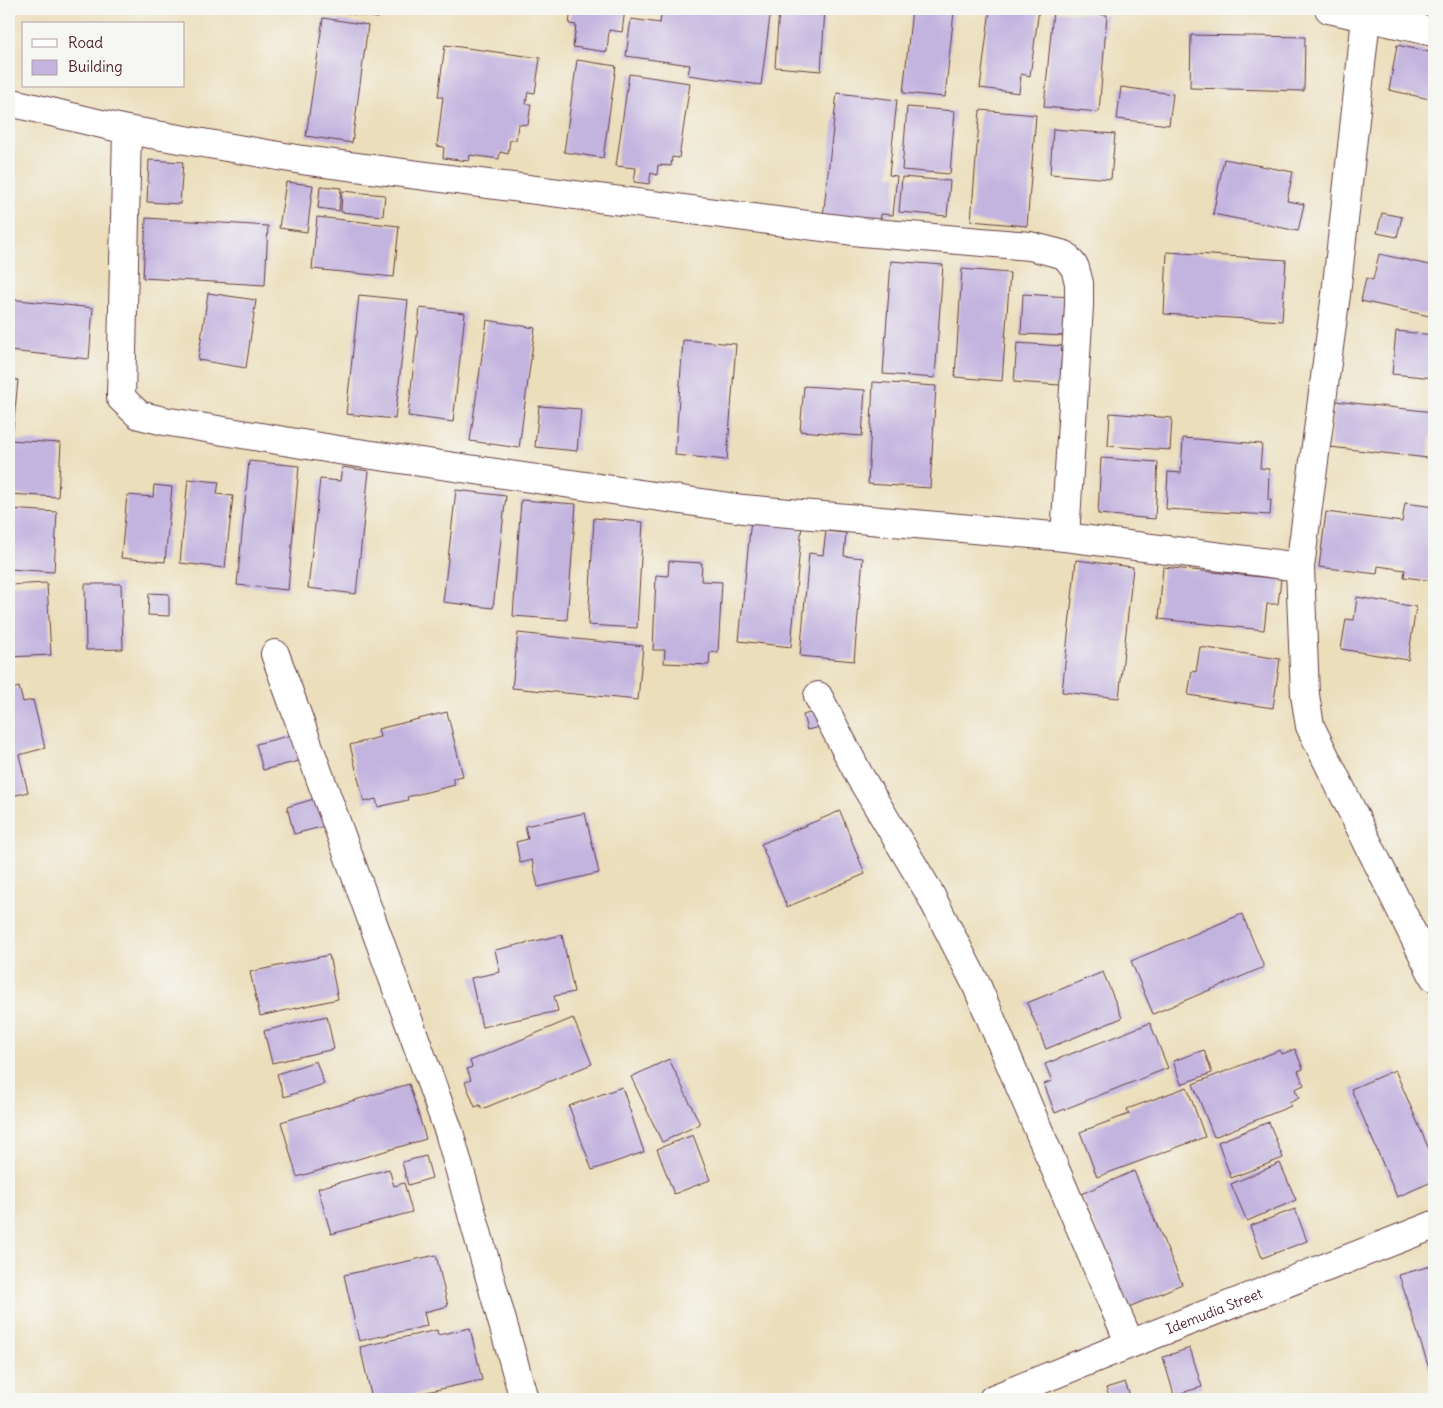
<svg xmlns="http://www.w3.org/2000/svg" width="1443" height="1408" font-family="Delius,sans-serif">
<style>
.building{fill:#c3b3df}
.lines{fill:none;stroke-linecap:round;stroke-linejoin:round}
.minor-casing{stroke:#623c41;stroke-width:30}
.minor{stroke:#fff;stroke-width:28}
.labels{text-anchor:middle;stroke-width:5;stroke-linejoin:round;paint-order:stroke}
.street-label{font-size:14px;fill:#4a1f2b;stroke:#f6f6f2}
</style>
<rect width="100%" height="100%" fill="#f6f6f2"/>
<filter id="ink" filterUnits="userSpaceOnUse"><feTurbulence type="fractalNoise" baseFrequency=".02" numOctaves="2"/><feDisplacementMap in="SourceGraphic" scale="10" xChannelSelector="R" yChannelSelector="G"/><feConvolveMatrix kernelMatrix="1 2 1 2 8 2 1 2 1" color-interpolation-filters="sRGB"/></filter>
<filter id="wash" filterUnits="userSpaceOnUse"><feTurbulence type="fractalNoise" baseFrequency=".0096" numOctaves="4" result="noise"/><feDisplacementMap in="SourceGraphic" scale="20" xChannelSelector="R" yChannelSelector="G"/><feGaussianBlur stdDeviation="1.12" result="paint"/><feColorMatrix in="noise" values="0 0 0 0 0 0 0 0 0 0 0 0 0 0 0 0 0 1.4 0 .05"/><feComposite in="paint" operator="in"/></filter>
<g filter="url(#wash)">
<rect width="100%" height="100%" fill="#ebdebb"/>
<g id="blocks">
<g class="building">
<path d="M328 9H379L378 18 328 10Z"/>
<path d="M571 9H625L622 32 609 30 607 52 573 47 576 25 569 24Z"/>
<path d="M662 9H771L761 85 688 75 690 65 626 56 631 19 660 23Z"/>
<path d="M779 9H825L821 71 775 67Z"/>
<path d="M912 9 954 12 945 97 903 93Z"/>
<path d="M990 9H1039L1030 76 1021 74 1019 93 980 88Z"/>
<path d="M1053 11 1107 15 1099 112 1044 107Z"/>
<path d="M323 18 368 25 352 143 306 136Z"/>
<path d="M1191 35 1305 37 1304 91 1190 88Z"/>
<path d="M445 45 540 58 535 93 528 92 526 104H531L528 125 518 124 516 140H510L508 154 500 152 499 159 470 155 469 161 443 158 444 147 437 146 443 97H438Z"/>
<path d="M1397 45 1434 53V100L1389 90Z"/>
<path d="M577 60 616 66 603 158 564 152Z"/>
<path d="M629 74 690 83 679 158 672 157 671 166 658 165 657 175 651 173 649 184 634 182 636 168 616 166Z"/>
<path d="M1121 87 1173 94 1169 125 1117 119Z"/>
<path d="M837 93 897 100 889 175 897 176 893 215 881 214 880 224 823 217Z"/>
<path d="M907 107 955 111 950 174 902 170Z"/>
<path d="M980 110 1036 115 1027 226 971 221Z"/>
<path d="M1053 129 1115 134 1111 179 1050 174Z"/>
<path d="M1224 159 1293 172 1287 201 1304 204 1298 231 1213 214Z"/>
<path d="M149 160 183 162 180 204 147 202Z"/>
<path d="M902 177 950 181 947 216 899 212Z"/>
<path d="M286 182 313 185 307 232 279 228Z"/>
<path d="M320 186 341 188 339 211 318 208Z"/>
<path d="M342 191 385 195 383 216 341 212Z"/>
<path d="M1382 213 1402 217 1397 237 1377 233Z"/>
<path d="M317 217 399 226 394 277 312 269Z"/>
<path d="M146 218 268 226 265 285 143 278Z"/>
<path d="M1167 252 1286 260 1282 321 1164 314Z"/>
<path d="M1379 254 1434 266V317L1361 301 1366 278 1373 280Z"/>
<path d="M891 261 943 265 935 378 883 374Z"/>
<path d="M962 269 1010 273 1002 381 955 377Z"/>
<path d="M208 293 256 300 246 368 198 360Z"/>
<path d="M1023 294 1070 297 1068 336 1021 334Z"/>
<path d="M359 295 408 300 395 419 346 414Z"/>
<path d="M9 299 93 308 89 359 9 351Z"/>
<path d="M420 308 465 313 453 422 408 416Z"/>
<path d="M487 320 535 328 519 448 470 441Z"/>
<path d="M1396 331 1434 335V378L1392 374Z"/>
<path d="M683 340 736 344 727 460 675 455Z"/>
<path d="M1017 343 1062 346 1060 385 1014 382Z"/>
<path d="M9 379 18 380 13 430H9Z"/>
<path d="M873 382 936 386 930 488 868 484Z"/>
<path d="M804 386 865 390 862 436 800 431Z"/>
<path d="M1335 401 1433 412 1428 458 1330 447Z"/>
<path d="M539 406 581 409 577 451 535 447Z"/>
<path d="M1110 413 1172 418 1170 450 1108 446Z"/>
<path d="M1183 438 1262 444 1260 468 1269 469 1268 500H1271L1270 515 1166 509 1168 472 1181 473Z"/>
<path d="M9 440 61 443 58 497 9 494Z"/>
<path d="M1101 458 1158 462 1155 519 1098 514Z"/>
<path d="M249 461 299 466 288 590 237 585Z"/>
<path d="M342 467 369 471 356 594 308 588 320 479 340 481Z"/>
<path d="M188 479 219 482 217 494 233 496 225 568 180 563Z"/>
<path d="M154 485 172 487 165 562 121 558 127 495 153 497Z"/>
<path d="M456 490 506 496 493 608 443 602Z"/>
<path d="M521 500 576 504 567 620 513 616Z"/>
<path d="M1405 503 1434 507V581L1404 577 1405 570 1378 566 1377 574 1319 567 1326 512 1402 522Z"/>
<path d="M9 509 57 512 54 572 9 569Z"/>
<path d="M594 518 643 522 637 628 588 625Z"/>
<path d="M751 519 802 524 791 647 739 641Z"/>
<path d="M826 531 846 533 844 556 863 558 854 661 800 656 809 553 823 555Z"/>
<path d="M1076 560 1133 567 1119 698 1062 692Z"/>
<path d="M669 561 702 563 701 581 722 582 718 653 710 652 709 665 664 663 665 650H653L656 575 668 576Z"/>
<path d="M1163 567 1281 579 1278 604H1267L1264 630 1159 619Z"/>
<path d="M47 583 51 655 9 657V585Z"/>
<path d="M85 584H121L123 649 86 650Z"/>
<path d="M149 593 169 594V616L148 615Z"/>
<path d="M1357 597 1416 607 1408 660 1341 649 1346 619 1354 620Z"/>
<path d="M518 633 643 646 638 700 512 688Z"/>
<path d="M1200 647 1280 659 1273 708 1188 695 1192 671 1196 672Z"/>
<path d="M19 687 23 702 33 700 45 748 19 755 28 792 9 797V690Z"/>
<path d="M823 709 828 725 807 730 803 715Z"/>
<path d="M447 712 463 776 453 778 455 785 407 797 408 800 378 807 376 799 364 802 350 745 380 737 378 729Z"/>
<path d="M292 735 299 761 263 770 256 744Z"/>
<path d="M317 798 325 826 294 834 287 807Z"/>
<path d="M840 811 865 874 787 907 761 844Z"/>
<path d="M585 813 599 873 538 887 532 860 520 863 516 842 528 839 525 826Z"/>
<path d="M1242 914 1264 967 1153 1014 1131 961Z"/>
<path d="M562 935 574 992 554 996 558 1011 482 1027 471 978 500 972 495 950Z"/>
<path d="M329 955 338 999 260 1016 250 972Z"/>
<path d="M1103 972 1122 1018 1046 1049 1027 1003Z"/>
<path d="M327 1016 334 1049 272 1063 264 1031Z"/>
<path d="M573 1018 592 1064 482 1109 480 1105 475 1107 465 1082 471 1080 467 1069 472 1067 470 1061Z"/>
<path d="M1150 1023 1168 1068 1055 1113 1044 1084 1052 1081 1045 1064Z"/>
<path d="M1295 1049 1303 1069 1298 1071 1304 1085 1295 1089 1299 1098 1289 1103 1291 1106 1214 1137 1193 1084 1280 1050 1282 1054Z"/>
<path d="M1204 1050 1212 1073 1181 1084 1173 1061Z"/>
<path d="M669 1059 700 1124 662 1142 631 1077Z"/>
<path d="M316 1061 324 1084 284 1097 277 1074Z"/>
<path d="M1395 1070 1434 1161V1181L1397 1197 1351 1089Z"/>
<path d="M409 1084 426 1139 297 1177 281 1122Z"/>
<path d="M622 1087 644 1152 592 1170 569 1106Z"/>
<path d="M1187 1087 1205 1137 1097 1177 1080 1132 1129 1114 1127 1109Z"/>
<path d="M1269 1122 1283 1158 1231 1178 1218 1142Z"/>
<path d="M693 1135 710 1180 674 1194 657 1149Z"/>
<path d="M426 1156 432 1178 408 1185 402 1162Z"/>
<path d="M1280 1163 1296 1200 1247 1221 1231 1184Z"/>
<path d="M389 1169 394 1186 404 1183 412 1212 331 1234 318 1188Z"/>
<path d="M1134 1171 1182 1284 1129 1307 1081 1194Z"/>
<path d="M1295 1209 1307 1241 1262 1258 1250 1226Z"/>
<path d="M436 1255 448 1306 424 1312 427 1326 359 1341 344 1275Z"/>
<path d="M1434 1265V1384L1399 1275Z"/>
<path d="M470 1328 482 1380 394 1399H372L360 1347 437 1330 438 1335Z"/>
<path d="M1190 1348 1202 1387 1174 1395 1163 1357Z"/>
<path d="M1125 1382 1131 1399H1110L1106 1388Z"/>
<path d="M1186 1394 1188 1399H1173Z"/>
</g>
</g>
</g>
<g filter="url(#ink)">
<use href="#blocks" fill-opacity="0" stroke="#623c41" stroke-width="1"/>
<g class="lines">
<defs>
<g id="minor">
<path d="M1329 9 1434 32"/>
<path d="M1367 9 1336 294 1300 567 1305 695 1310 726 1434 977"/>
<path d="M9 102 127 130 302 160 862 232 1030 246 1065 255 1075 268 1079 283V306L1065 537"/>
<path d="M127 130 121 398 139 415 164 421 338 450 743 509 1065 537 1300 567"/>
<path d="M275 654 449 1132 524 1399"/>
<path d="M818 696 859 775 929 892 976 984 1130 1344"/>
<path id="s1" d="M993 1399 1130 1344 1434 1225"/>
</g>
</defs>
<use href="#minor" class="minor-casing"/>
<use href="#minor" class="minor"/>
</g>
</g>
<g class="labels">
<g class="street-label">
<text dy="5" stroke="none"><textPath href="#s1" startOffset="238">Idemudia Street</textPath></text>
</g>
</g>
<rect width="1443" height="1408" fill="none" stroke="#f6f6f2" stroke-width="30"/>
<rect x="22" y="22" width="162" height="65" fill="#f6f6f2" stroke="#b1a0a2"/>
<rect x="32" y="39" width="25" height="8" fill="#ffffff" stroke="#b1a0a2"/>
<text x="68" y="48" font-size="15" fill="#4a1f2b">Road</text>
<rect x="32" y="60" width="25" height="15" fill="#c3b3df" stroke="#b1a0a2"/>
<text x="68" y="72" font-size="15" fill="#4a1f2b">Building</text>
</svg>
